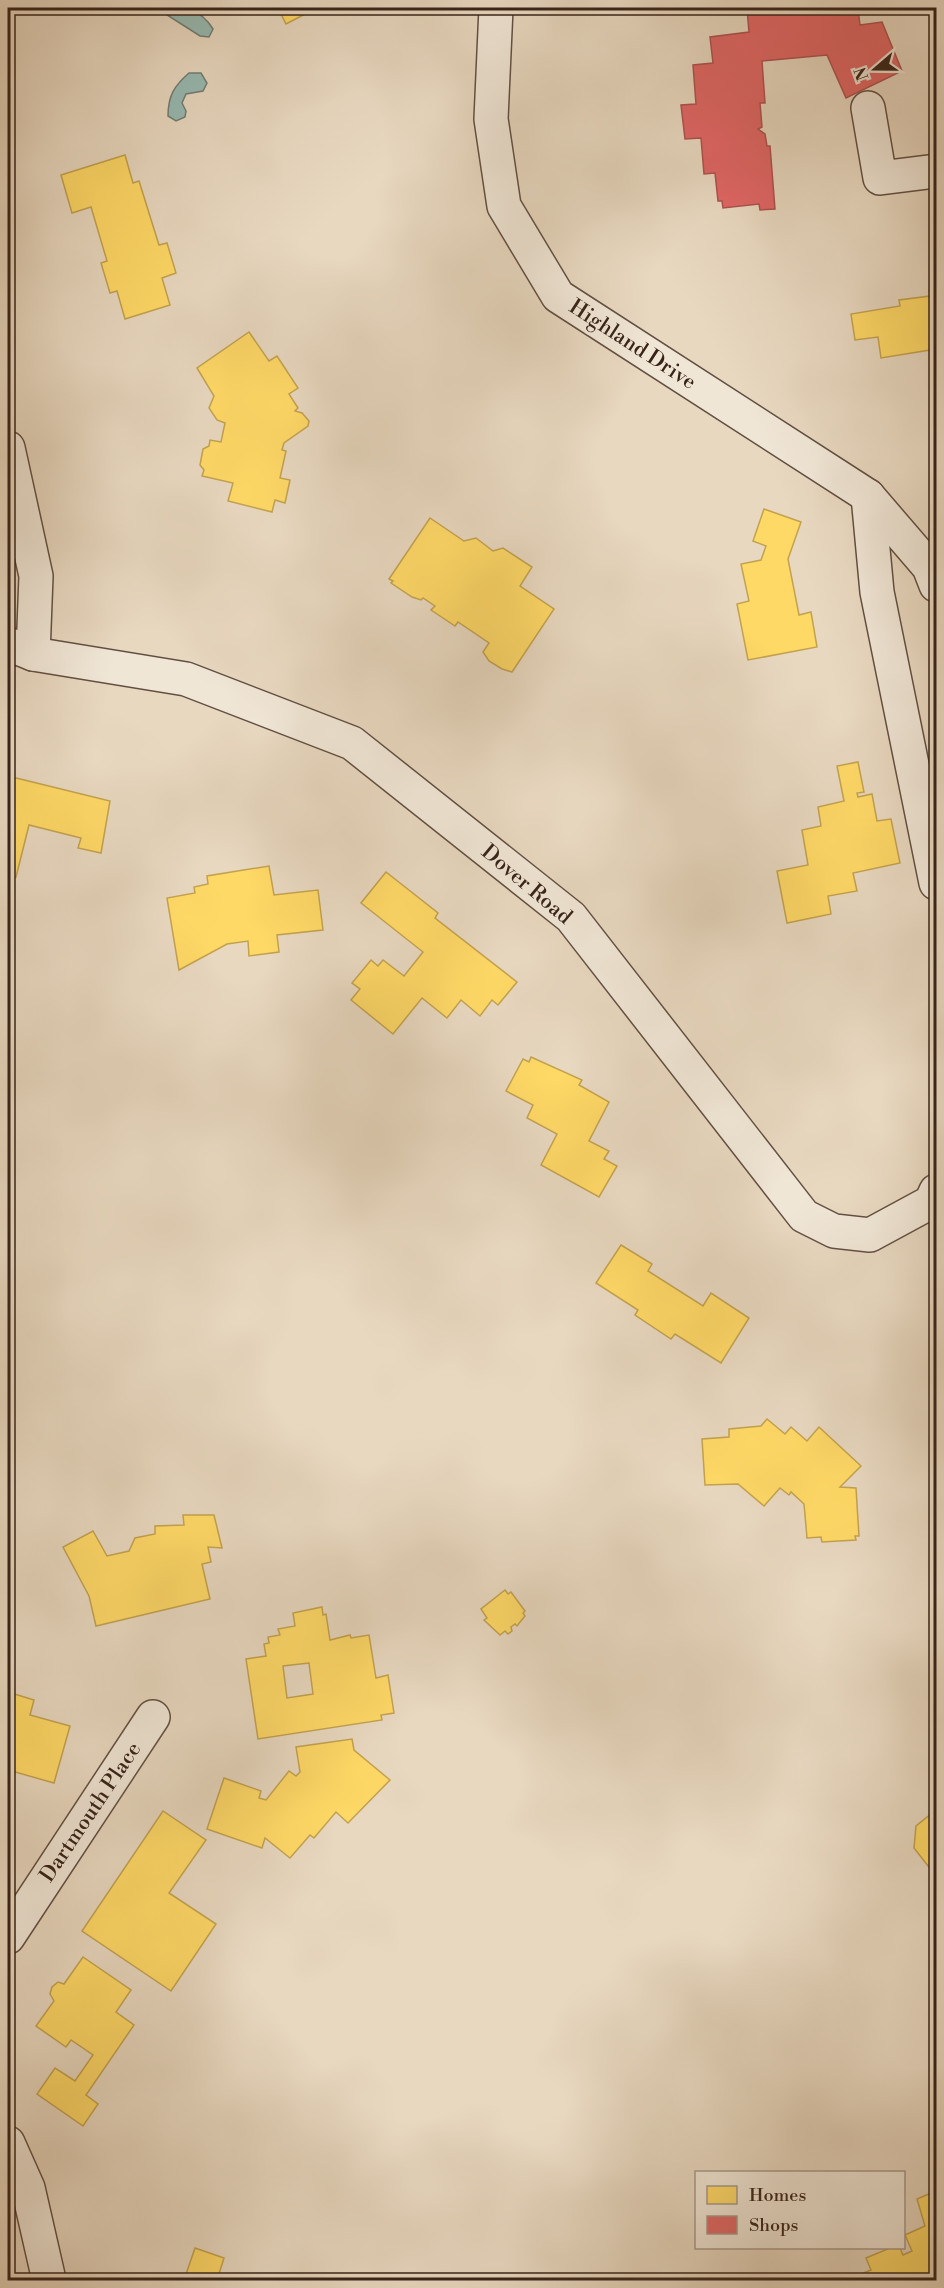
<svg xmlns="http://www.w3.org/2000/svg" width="944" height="2288" font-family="'Libre Bodoni',serif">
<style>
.water{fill:#97bab2;stroke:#717e75;stroke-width:1.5}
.homes{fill:#ffd966;stroke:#c3a24f;stroke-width:1.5;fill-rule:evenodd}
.shops{fill:#e06666;stroke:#ad524f;stroke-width:1.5}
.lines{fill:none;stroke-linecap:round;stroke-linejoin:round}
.minor-casing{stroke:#635043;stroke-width:36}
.minor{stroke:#f0e6d6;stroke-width:33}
.labels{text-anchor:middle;stroke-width:6;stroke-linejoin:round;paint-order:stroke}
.street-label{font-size:21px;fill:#372319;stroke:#f0e6d6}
</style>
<rect width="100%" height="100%" fill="#e8d8c0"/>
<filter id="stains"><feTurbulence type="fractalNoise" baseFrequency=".00333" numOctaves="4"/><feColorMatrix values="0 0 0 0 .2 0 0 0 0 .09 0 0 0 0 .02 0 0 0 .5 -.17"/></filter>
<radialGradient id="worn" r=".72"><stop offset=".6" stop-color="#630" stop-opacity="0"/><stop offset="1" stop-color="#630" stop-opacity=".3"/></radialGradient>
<g class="water">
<path d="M163 8C185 7 200 8 213 29L209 37 200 36 164 13Z"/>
<path d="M189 73H201L207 83 203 91 186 94 182 103 186 111 185 117 176 121 168 116C168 96 174 86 189 73Z"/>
</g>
<g class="homes">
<path d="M278 8H317L286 24Z"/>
<path d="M125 155 133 183 139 181 159 245 167 243 176 273 162 278 170 305 125 319 117 291 110 293 101 263 107 261 91 207 72 213 61 175Z"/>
<path d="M936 288V349L881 358 878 337 855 340 851 314 900 306 899 300 930 296 929 290Z"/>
<path d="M249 332 269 361 277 356 298 388 289 394 298 408 295 411 302 413 309 421 308 426 284 443 282 450 286 451 280 478 290 480 285 503 275 500 272 512 228 501 233 483 202 476 204 470 200 465 203 449 209 446 210 440 221 442 225 423 217 420 209 408 214 396 197 368Z"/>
<path d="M764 509 801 522 788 559 799 615 811 612 817 647 748 660 737 604 749 601 741 564 761 560 766 546 753 541Z"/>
<path d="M430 518 464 541 476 538 493 551 503 548 532 567 520 586 554 609 512 672 502 669 489 661 483 652 489 643 458 622 455 626 431 610 435 606 423 598 421 600 412 597 391 583 393 581 389 579Z"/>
<path d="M858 762 864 792 857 793 858 797 872 794 877 821 891 819 900 863 853 873 857 891 828 896 831 914 787 923 777 871 808 865 802 830 821 826 818 807 844 801 837 766Z"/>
<path d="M8 776 110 801 101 853 78 848 81 838 29 825 16 877 8 875Z"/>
<path d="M269 866 274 895 318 890 323 930 277 935 279 952 249 956 248 941 227 944 179 970 167 898 195 893 194 887 208 884 207 876Z"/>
<path d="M386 872 438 913 435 918 517 982 498 1005 492 1000 480 1016 461 1000 447 1018 422 998 393 1034 351 1000 360 989 352 983 371 960 378 966 383 960 404 976 423 952 361 903Z"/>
<path d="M531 1057 582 1080 579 1085 609 1102 589 1141 609 1151 604 1159 617 1166 599 1197 541 1165 557 1134 527 1118 533 1105 506 1091 523 1059 529 1062Z"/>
<path d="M621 1245 652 1264 648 1271 703 1306 711 1293 749 1318 721 1363 675 1334 671 1339 635 1315 638 1310 596 1283Z"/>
<path d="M767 1419 785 1434 791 1427 807 1441 819 1427 861 1466 840 1487 856 1488 859 1536H855L856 1540 822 1542 821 1537 807 1538 804 1504 791 1492 789 1495 780 1488 764 1506 738 1484 705 1485 702 1439 729 1437V1429L761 1426Z"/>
<path d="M183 1515H214L222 1548 208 1547 211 1562 202 1564 210 1599 96 1626 89 1596 63 1547 93 1531 107 1556 129 1551 135 1538 155 1534V1526L184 1525Z"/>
<path d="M505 1590 508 1594 511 1592 525 1611 523 1613 525 1616 517 1626 515 1624 511 1627 512 1631 508 1634 505 1631 500 1635 484 1620 487 1618 481 1609Z"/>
<path d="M322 1607 323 1615 326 1614 330 1640 350 1635 351 1638 369 1635 376 1678 388 1675 394 1713 381 1715 382 1720 258 1739 246 1659 266 1656 264 1644 269 1643 268 1637 280 1635 278 1629 295 1626 293 1613ZM309 1663 313 1694 287 1698 283 1666Z"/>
<path d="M8 1692 34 1700 30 1715 70 1726 54 1783 8 1770Z"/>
<path d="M352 1739 354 1750 390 1780 348 1823 336 1812 314 1838 310 1835 290 1858 265 1838 262 1848 207 1829 224 1778 261 1791 259 1798 266 1800 289 1771 296 1776 300 1772 296 1747Z"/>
<path d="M936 1810V1876L914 1848 916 1826Z"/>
<path d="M163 1811 206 1840 169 1893 216 1924 171 1991 82 1931Z"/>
<path d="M83 1957 131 1990 116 2012 134 2025 86 2095 98 2104 83 2126 37 2094 55 2068 75 2081 93 2055 71 2040 66 2047 36 2026 54 2001 50 1994 52 1987 58 1982 64 1984Z"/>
<path d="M936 2191V2280H864L861 2274 871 2270 866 2258 890 2248H900L903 2255 912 2251 905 2235 925 2226 917 2199Z"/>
<path d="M195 2248 224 2258 217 2280H184Z"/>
</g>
<path class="shops" d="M761 8H816L817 11H829L858 9 860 25 882 22 902 71 846 98 827 55 762 61 765 103H760L762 127 758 129 765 134 767 146H770L775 209 760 210 759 204 723 208 722 201H718L715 173 704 174 701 138 685 139 681 105 696 104 693 65 713 63 710 37 749 32 747 9Z"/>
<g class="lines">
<defs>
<g id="minor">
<path d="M496 8 491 119 504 206 558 296 868 496 929 567 936 585"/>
<path d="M868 108 880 178 936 171"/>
<path d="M8 448 36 576 33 654"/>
<path d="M868 496 877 592 936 883"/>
<path d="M8 644 33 654 186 679 352 743 571 917 804 1216 834 1231 870 1235 931 1202 936 1191"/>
<path d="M8 1937 153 1717"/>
<path d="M8 2143 28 2188 49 2280"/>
</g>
</defs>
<use href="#minor" class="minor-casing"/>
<use href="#minor" class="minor"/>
</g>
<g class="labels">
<g class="street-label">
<text transform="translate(633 344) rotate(33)" y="7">Highland Drive</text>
<text transform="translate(527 884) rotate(40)" y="7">Dover Road</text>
<text transform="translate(90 1812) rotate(-56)" y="7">Dartmouth Place</text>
</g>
</g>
<rect width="944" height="2288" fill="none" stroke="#e8d8c0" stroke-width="30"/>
<rect x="9" y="9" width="926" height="2270" fill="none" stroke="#372319" stroke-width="3"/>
<rect x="15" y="15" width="914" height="2258" fill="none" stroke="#372319" stroke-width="1.5"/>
<rect x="695" y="2171" width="210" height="78" fill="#f0e6d6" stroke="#a6988a" stroke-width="1.5"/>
<rect x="707" y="2186" width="30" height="18" fill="#ffd966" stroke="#a6988a" stroke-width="1.5"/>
<text x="749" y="2201" font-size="18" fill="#372319">Homes</text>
<rect x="707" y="2216" width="30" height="18" fill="#e06666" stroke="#a6988a" stroke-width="1.5"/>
<text x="749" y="2231" font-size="18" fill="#372319">Shops</text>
<g transform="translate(875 69) rotate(250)" stroke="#f0e6d6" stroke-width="4.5" paint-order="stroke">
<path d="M0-4.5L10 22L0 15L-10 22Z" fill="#372319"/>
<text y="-9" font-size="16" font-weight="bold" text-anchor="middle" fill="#372319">N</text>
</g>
<rect width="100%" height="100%" filter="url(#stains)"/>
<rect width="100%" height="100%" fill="url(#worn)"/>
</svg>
